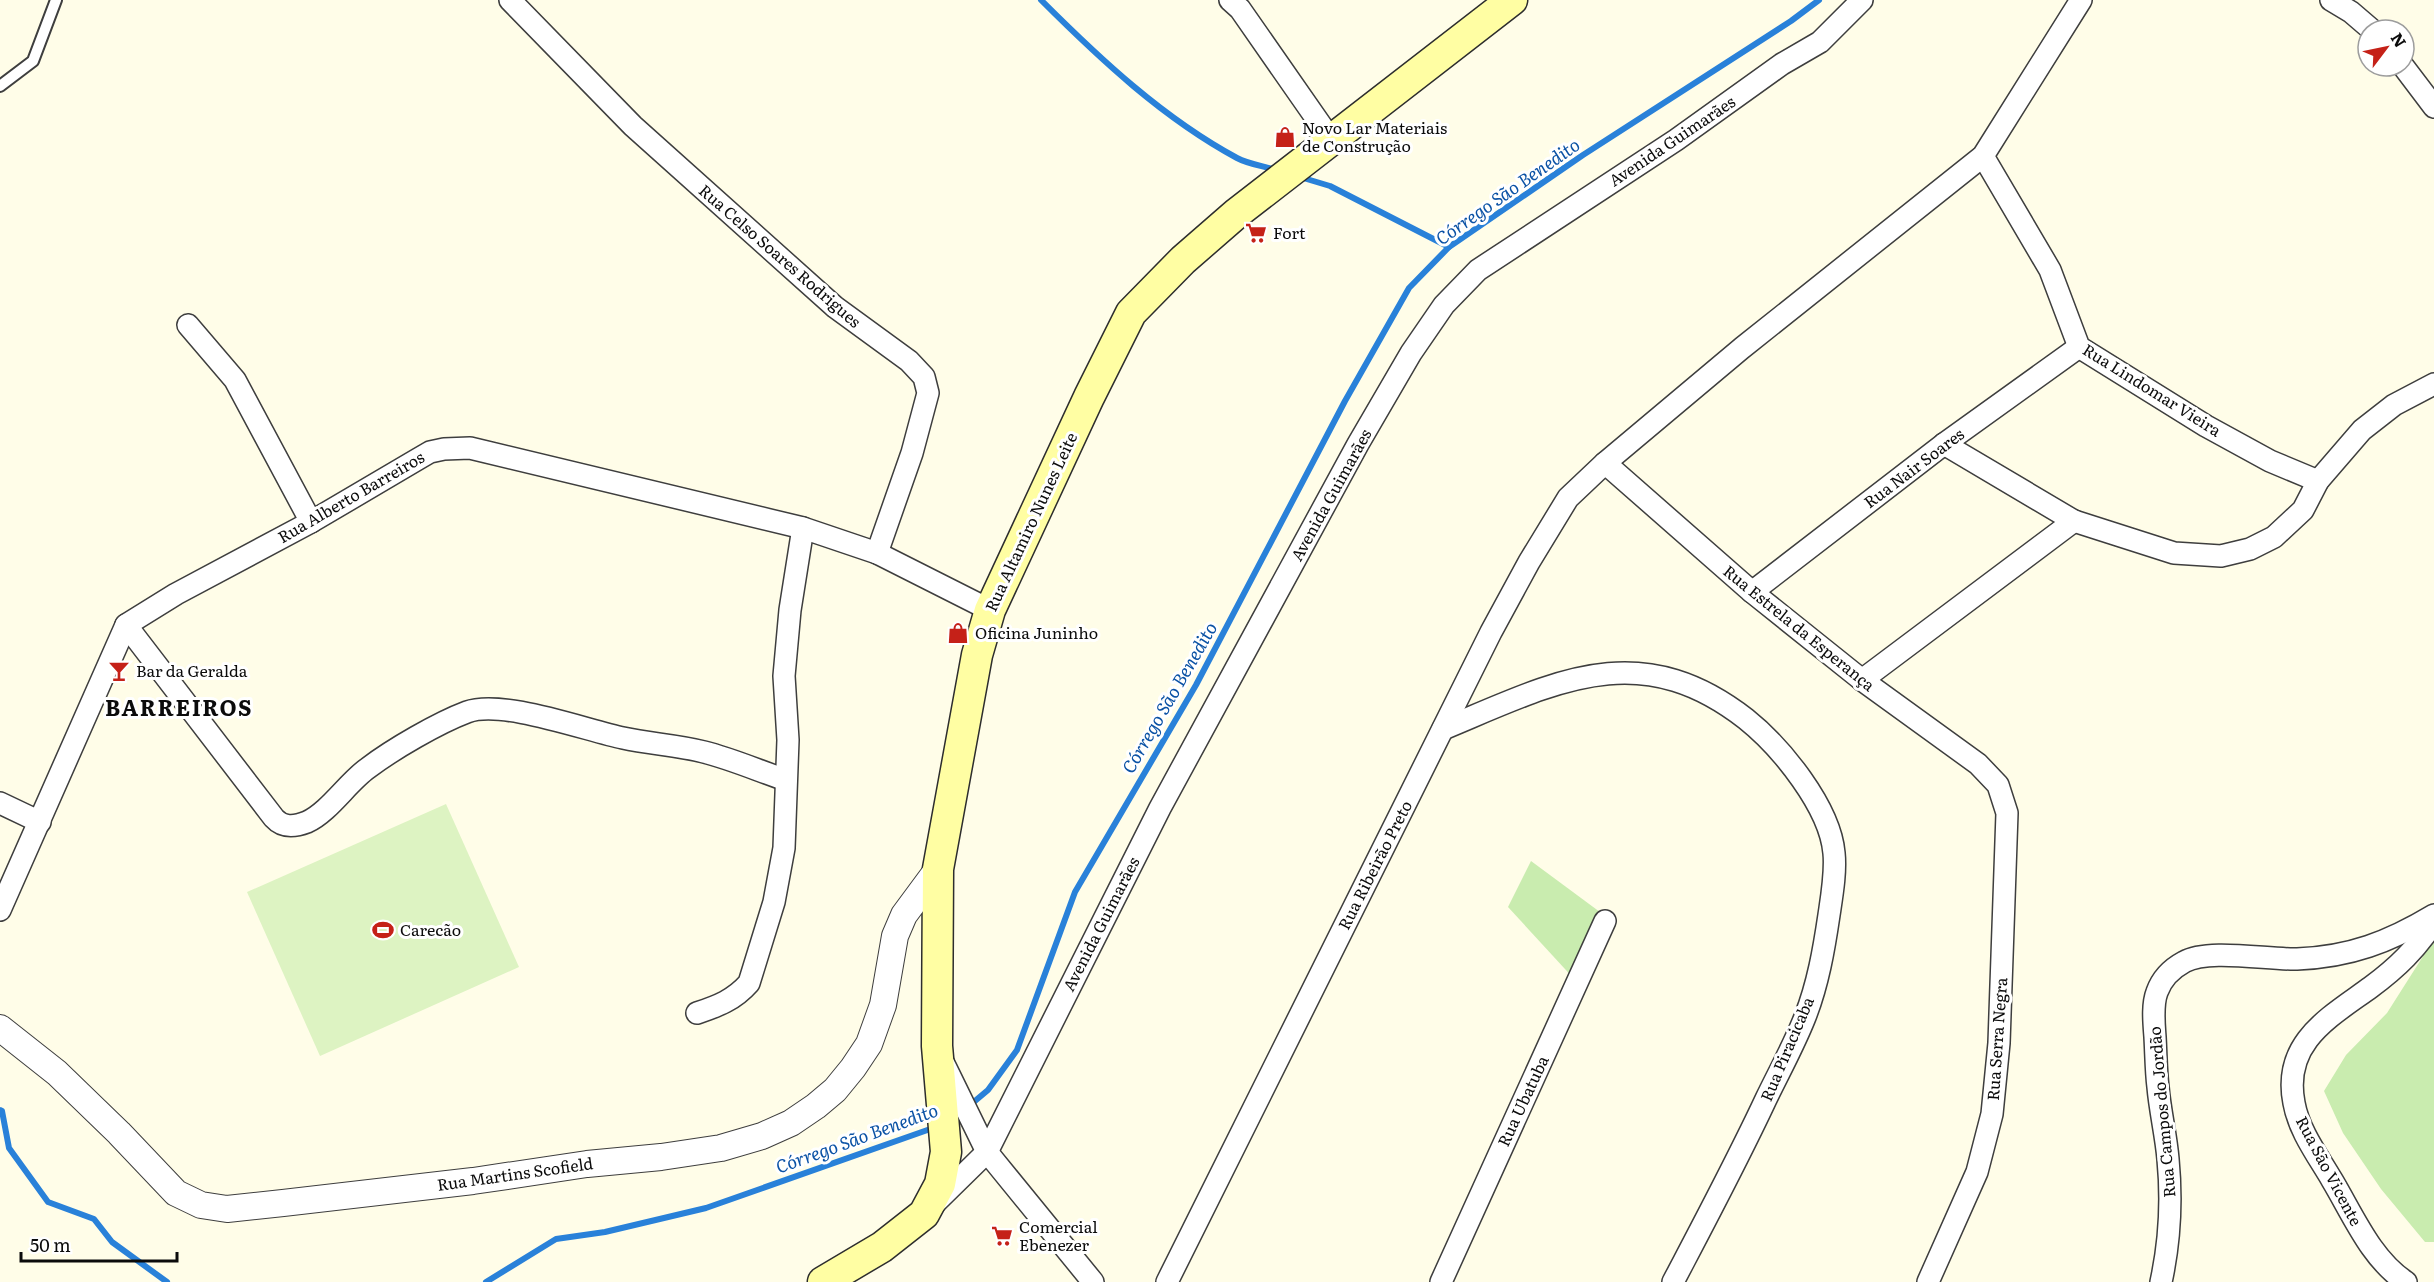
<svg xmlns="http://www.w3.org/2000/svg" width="2434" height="1282" font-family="Literata,serif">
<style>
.green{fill:#c9ecaf}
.pitch{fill:#ddf3c2}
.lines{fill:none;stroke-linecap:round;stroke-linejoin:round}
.stream{stroke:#2981d9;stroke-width:6}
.service-casing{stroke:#3e3e3e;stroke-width:14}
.minor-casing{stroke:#3e3e3e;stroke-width:24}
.tertiary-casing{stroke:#3e3e3e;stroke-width:28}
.secondary-casing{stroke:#2d2d2d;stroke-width:33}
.service{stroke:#fff;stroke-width:10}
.minor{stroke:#fff;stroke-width:21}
.tertiary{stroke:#fff;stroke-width:26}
.secondary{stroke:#fffea3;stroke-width:30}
.labels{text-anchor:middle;stroke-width:6;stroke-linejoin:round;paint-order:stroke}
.poi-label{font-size:16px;fill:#0b0b0b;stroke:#fff;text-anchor:start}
.street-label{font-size:16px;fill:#0b0b0b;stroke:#fff}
.water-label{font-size:18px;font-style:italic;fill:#0b52a5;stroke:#fff}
.district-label{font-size:22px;font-weight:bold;letter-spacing:1.5px;fill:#0b0b0b;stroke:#fff}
</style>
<rect width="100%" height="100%" fill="#fffde8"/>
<g class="green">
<path d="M1531 861 1604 915 1576 981 1508 907Z"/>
<path d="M2434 939V1242H2425L2381 1189 2343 1133 2324 1091 2346 1055 2387 1013Z"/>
</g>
<path class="pitch" d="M446 804 519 967 320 1056 247 892Z"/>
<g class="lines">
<g class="stream">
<path d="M1041 0C1100 59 1163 118 1237 158 1248 164 1263 166 1276 170"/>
<path d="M1300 177 1330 186 1449 247"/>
<path d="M969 1106 988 1090 1017 1050 1075 892 1196 685 1345 401 1409 288 1449 247 1583 155 1791 21 1819 0"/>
<path d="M0 1110 2 1111 9 1148 48 1202 94 1219 112 1242 167 1282"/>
<path d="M486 1282 556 1239 605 1232 706 1208 936 1127"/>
</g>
<defs>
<path id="service" d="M0 86 33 61 56 0"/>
<g id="minor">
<path d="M510 0 633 126 835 307 909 361 924 377 928 393 912 453 877 553"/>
<path d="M1230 0 1240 9 1332 141"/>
<path d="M2331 0 2351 12 2372 30"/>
<path d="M2403 66 2434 107"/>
<path d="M1983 156 2050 270 2079 347 2206 426 2270 461 2318 481"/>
<path d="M188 325 235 380 311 522"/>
<path d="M1944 444 2074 521 2174 553 2221 556 2250 549 2274 537 2303 510 2318 481 2362 430 2394 405 2434 384"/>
<path d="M1605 463 1752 592 1862 680 1978 764 1998 785 2007 813 1999 1043 1992 1114 1977 1172 1928 1282"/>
<path d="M1752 592 1944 444 2079 347"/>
<path d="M126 625 274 818C283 828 294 827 307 822 329 812 348 782 368 768 393 749 438 723 467 712 502 699 585 730 623 738 650 744 678 745 704 752 732 759 759 771 786 780"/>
<path d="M1862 680 2074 521"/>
<path d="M1443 729C1554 683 1638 635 1746 719 1781 747 1830 807 1834 853 1836 872 1832 895 1829 915 1824 949 1818 984 1805 1017 1794 1045 1779 1072 1766 1099 1737 1161 1705 1221 1673 1282"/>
<path d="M0 803 40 822"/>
<path d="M0 910 126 625 176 594 311 522 418 459 430 452 444 449 470 448 803 528 877 553 990 610"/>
<path d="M697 1013C718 1006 734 1000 749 983L774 902 784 848 788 740 784 676 790 610 803 528"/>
<path d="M944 1064 987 1152"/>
<path d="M987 1152 1160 808 1358 444 1411 353 1444 305 1478 270 1676 140 1782 64 1820 42 1862 0"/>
<path d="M935 1203 987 1152 1093 1282"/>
<path d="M1167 1282 1491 632 1529 562 1568 498 1605 463 1742 348 1983 156 2081 0"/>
<path d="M1441 1282 1605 921"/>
<path d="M2161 1282C2170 1241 2172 1201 2168 1159 2166 1135 2160 1111 2158 1087 2156 1071 2156 1054 2155 1037 2154 1023 2152 1005 2157 992 2162 978 2171 969 2184 962 2208 948 2268 960 2297 959 2350 957 2389 942 2434 915"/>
<path d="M2406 1282C2371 1259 2353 1215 2332 1180 2318 1156 2299 1131 2294 1103 2282 1042 2330 1017 2371 987 2398 967 2416 949 2434 922"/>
</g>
<path id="tertiary" d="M0 1028 57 1073 119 1133 176 1193 201 1205 227 1209 283 1203 473 1181 587 1164 661 1157 721 1148 762 1136 791 1123 816 1106 835 1090 853 1068 869 1044 883 1005 895 936 904 915 938 869"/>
<path id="secondary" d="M823 1282 882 1247 924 1214 940 1184 946 1152 937 1046 938 869 977 655 990 610 1089 397 1131 313 1183 260 1237 213 1512 0"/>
</defs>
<use href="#service" class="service-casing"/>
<use href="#minor" class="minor-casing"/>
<use href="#tertiary" class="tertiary-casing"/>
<use href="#secondary" class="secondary-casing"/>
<use href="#service" class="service"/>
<use href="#minor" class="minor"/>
<use href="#tertiary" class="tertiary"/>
<use href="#secondary" class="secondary"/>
</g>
<defs>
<symbol id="shop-bare" viewBox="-9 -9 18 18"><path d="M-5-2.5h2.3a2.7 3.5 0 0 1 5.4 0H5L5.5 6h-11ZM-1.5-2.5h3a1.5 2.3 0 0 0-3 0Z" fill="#c52118" stroke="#fff" stroke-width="2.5" paint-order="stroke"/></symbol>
<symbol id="supermarket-bare" viewBox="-9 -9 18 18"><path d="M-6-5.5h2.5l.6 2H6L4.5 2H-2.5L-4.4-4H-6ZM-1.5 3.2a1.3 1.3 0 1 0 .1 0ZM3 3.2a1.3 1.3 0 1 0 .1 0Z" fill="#c52118" stroke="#fff" stroke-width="2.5" paint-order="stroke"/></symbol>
<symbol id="bar-bare" viewBox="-9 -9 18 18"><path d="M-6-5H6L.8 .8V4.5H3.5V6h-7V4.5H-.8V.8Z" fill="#c52118" stroke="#fff" stroke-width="2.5" paint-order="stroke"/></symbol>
<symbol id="stadium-bare" viewBox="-9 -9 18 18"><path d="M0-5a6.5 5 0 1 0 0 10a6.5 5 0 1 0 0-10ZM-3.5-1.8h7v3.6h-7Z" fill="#c52118" stroke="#fff" stroke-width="2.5" paint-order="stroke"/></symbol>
</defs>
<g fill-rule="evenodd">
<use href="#shop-bare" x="1270" y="122" width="30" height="30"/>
<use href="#supermarket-bare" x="1241" y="218" width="30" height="30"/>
<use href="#shop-bare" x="943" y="618" width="30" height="30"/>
<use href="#bar-bare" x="104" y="656" width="30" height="30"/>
<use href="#stadium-bare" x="368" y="915" width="30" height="30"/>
<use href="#supermarket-bare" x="987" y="1221" width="30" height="30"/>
</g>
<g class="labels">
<g class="poi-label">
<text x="1302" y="134">Novo Lar Materiais<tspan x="1302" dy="18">de Construção</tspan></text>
<text x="1273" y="239">Fort</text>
<text x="975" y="639">Oficina Juninho</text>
<text x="136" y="677">Bar da Geralda</text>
<text x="400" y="936">Carecão</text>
<text x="1019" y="1233">Comercial<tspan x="1019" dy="18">Ebenezer</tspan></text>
</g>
<g class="street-label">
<text transform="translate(1672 141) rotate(-34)" y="6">Avenida Guimarães</text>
<text transform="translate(780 256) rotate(41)" y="6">Rua Celso Soares Rodrigues</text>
<text transform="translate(2152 390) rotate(32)" y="6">Rua Lindomar Vieira</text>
<text transform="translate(1914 468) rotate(-37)" y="6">Rua Nair Soares</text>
<text transform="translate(1331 495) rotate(-61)" y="6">Avenida Guimarães</text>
<text transform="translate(351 497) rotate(-30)" y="6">Rua Alberto Barreiros</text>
<text transform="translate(1031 522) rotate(-65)" y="6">Rua Altamiro Nunes Leite</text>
<text transform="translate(1799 628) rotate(39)" y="6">Rua Estrela da Esperança</text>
<text transform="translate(1375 865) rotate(-63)" y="6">Rua Ribeirão Preto</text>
<text transform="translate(1101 924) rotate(-63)" y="6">Avenida Guimarães</text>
<text transform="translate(1997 1039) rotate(-86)" y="6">Rua Serra Negra</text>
<text transform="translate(1787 1049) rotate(-67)" y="6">Rua Piracicaba</text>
<text transform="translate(1523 1101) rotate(-65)" y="6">Rua Ubatuba</text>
<text transform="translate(2162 1112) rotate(-95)" y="6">Rua Campos do Jordão</text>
<text transform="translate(2329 1171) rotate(62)" y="6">Rua São Vicente</text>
<text transform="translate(515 1174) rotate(-8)" y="6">Rua Martins Scofield</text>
</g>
<g class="water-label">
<text transform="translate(1508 192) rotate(-35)" y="6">Córrego São Benedito</text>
<text transform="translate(1170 698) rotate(-60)" y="6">Córrego São Benedito</text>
<text transform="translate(857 1139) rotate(-20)" y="6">Córrego São Benedito</text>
</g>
<g class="district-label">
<text x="179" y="716">BARREIROS</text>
</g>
</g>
<g transform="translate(2386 48) rotate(58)"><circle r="28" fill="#ffffff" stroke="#9d9d9d" stroke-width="1.5"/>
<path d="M0-4.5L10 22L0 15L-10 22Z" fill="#c52118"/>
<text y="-9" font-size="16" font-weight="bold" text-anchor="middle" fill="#0b0b0b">N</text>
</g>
<path d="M21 1252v9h156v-9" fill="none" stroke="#0b0b0b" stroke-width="3"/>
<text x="30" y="1252" font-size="18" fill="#0b0b0b" stroke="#ffffff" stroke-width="4.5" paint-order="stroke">50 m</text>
</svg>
